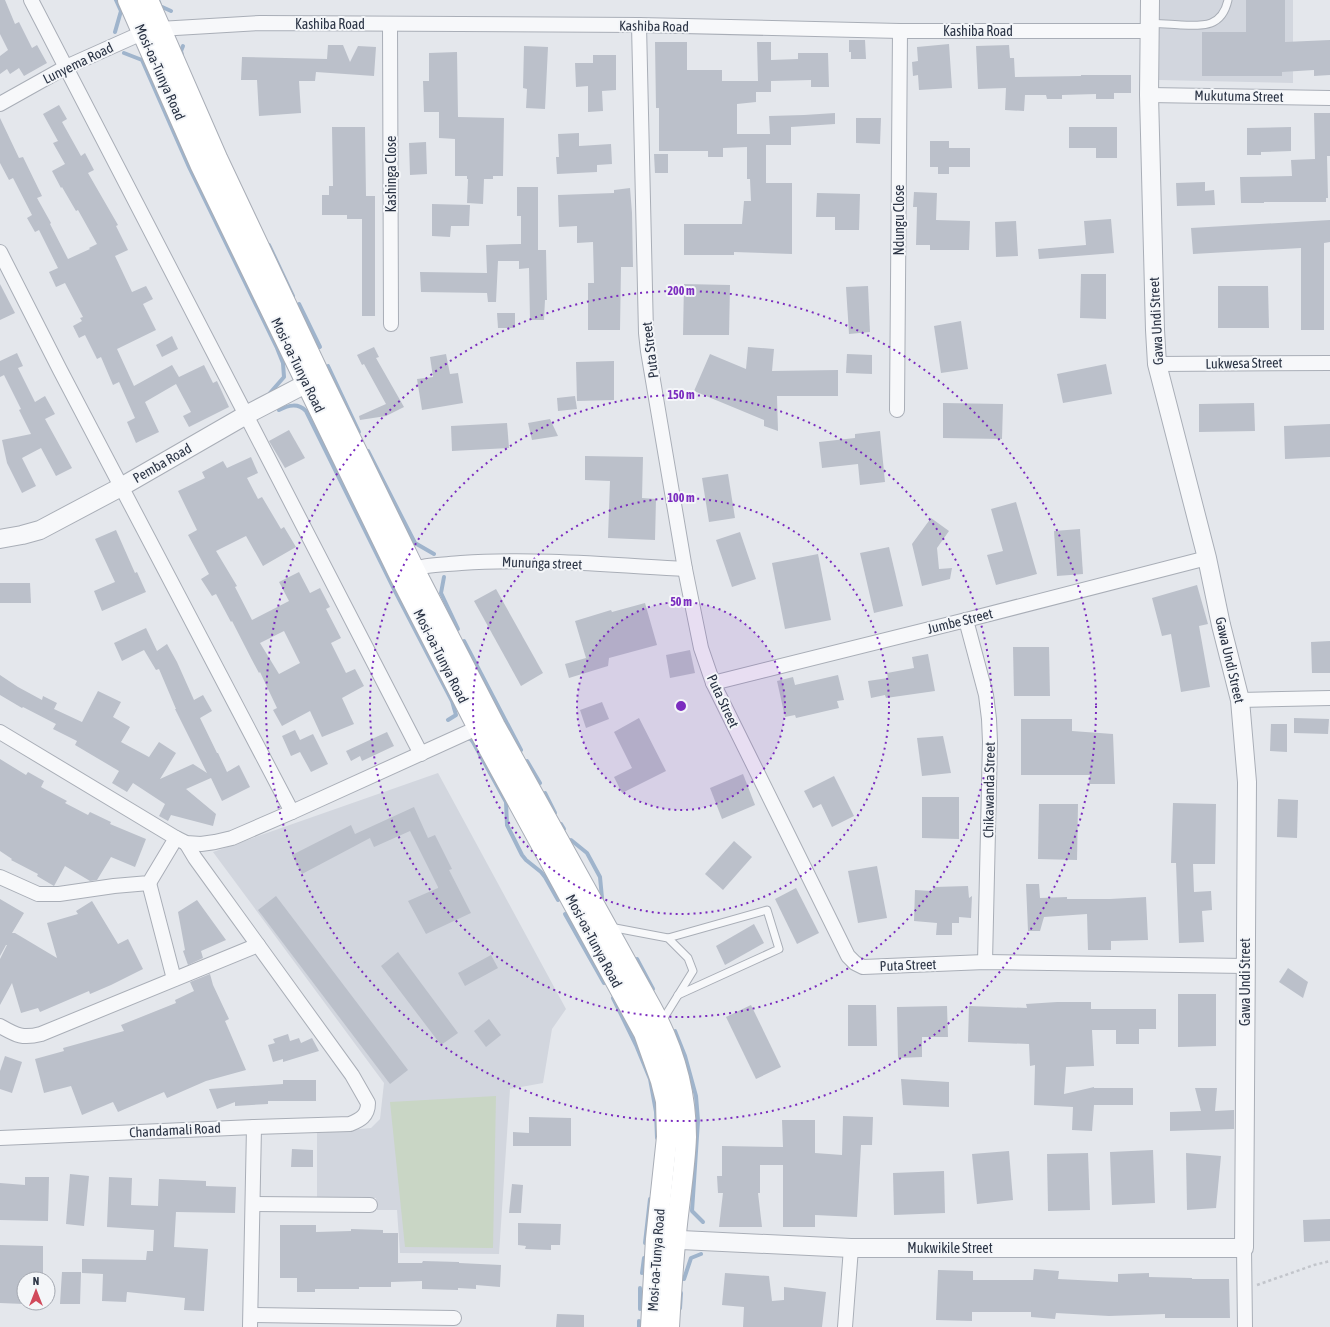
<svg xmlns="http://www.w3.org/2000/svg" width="1330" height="1327" font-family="'Asap Condensed',sans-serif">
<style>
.built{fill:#d2d6de}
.green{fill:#c9d6c5}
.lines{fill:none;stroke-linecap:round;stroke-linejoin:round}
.stream{stroke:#9fb4cc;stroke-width:4}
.building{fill:#bbc0ca;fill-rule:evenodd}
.service-casing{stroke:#a9aeb7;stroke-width:9}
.minor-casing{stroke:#a9aeb7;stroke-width:16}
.tertiary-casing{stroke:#a9aeb7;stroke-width:20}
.secondary-casing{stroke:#a9aeb7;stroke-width:22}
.path{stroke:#c2c5cb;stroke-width:2.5;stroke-dasharray:3 3;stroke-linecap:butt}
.service{stroke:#f7f8fa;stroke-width:7}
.minor{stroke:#f7f8fa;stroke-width:14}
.tertiary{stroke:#f7f8fa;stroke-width:18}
.secondary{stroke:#fff;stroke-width:20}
.ring{fill:none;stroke:#7b2cbf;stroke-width:2;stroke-dasharray:2 4}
.labels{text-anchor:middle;stroke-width:4;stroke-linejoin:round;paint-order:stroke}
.street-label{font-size:14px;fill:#2b3445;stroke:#f4f6f9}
.centre{fill:#7b2cbf;stroke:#f4f6f9;stroke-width:2}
.ring-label{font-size:12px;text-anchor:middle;font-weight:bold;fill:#7b2cbf;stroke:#f4f6f9;stroke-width:4;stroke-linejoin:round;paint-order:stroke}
</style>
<rect width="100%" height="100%" fill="#e4e7ec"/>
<g class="built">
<path d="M1159 0H1293V83L1159 80Z"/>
<path d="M438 773 566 1009 552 1029 543 1083 510 1089 499 1254 400 1253 397 1210H377L376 1198H317V1133L371 1128 380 1119 384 1083 213 852Z"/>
</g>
<path class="green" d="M496 1096 493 1248 405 1247 390 1102Z"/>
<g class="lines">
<g class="stream">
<path d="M159 2 160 6 171 11"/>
<path d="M115 32 121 11 116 0"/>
<path d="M124 53 142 60 189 167 277 348 283 363 284 377 270 393"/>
<path d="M182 55 181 51 183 46"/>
<path d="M269 245 293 296"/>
<path d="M299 304 320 347"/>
<path d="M328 366 359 432"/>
<path d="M279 410C289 405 298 403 306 411L396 593 452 701 456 715 448 720"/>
<path d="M368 451 415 543 434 554"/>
<path d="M444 577 441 593 458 629"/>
<path d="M464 641 521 750"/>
<path d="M466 739 470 738 473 742 506 802 507 825 522 855 526 860 541 872 545 877 558 900"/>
<path d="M527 761 540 783"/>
<path d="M545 793 555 813"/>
<path d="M561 824 564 829"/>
<path d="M571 840 587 853 600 877 602 898"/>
<path d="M565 914 604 983"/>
<path d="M637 959 653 989"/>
<path d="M613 998 636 1045 650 1079 656 1112 657 1138"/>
<path d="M675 1031 685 1056 696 1096 698 1121 692 1211 703 1222"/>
<path d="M645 1243 650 1199"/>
<path d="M642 1273 644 1258"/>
<path d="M684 1279 691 1258 701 1254"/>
<path d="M680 1308 681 1293"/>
<path d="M640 1309V1288"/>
<path d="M639 1327V1321"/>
</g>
</g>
<g class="building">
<path d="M0 0H5L15 24 19 22 32 48 37 45 47 63 24 76 19 68 10 74 7 69 0 74V56L8 50 0 34Z"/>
<path d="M1246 0H1285V42L1330 40V75L1314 76V70L1282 72V76H1202V32H1246Z"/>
<path d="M849 40H865L866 59H851V52H849Z"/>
<path d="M655 42H687V70H722V81H758L757 42H771V60L798 59V53H828L829 87H811V80L771 81V92H756V102L737 104V134H770L769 116 804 115 835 113V124L791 127V145H766V183H792V254L734 252V255H684V224H742L744 201H751L750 179H747V147L723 148V157H708V151H659V108H656Z"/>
<path d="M949 44 952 88 919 90 918 75 913 76 912 62 918 61 917 47Z"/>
<path d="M328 45H343L350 62 358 46 376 47 374 76 316 72 315 81H299L301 113 259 116 257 80H241L242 57 327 59Z"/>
<path d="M1009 45 1010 58H1014L1015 77 1081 76V75H1131V93H1114V99H1096V94L1062 95V99H1047L1046 95H1025L1024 111 1005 110 1006 88 978 89 976 46Z"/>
<path d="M524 46 548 47 545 109 526 108 527 89 523 88Z"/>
<path d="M457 52 458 117 504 118 503 176H493V179H484L483 204 467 203 468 179H467V176H455V139L439 138V112H424L423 81H429V53Z"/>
<path d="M593 55H616V90L602 91 603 111 588 112V86L576 87 575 63H593Z"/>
<path d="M59 105 67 119 62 122 81 156 85 153 94 170 88 173 118 225 116 226 128 250 115 256 132 292 146 286 153 299 143 304 156 330 117 349 134 386 172 365 179 377 204 365 213 383 217 381 229 407 189 427 183 416 191 412 176 384 145 402 159 432 136 443 127 422 135 418 119 382 113 385 101 357 97 359 85 335 79 338 73 326 82 321 80 318 83 317 65 283 56 287 49 272 58 268 39 230 35 232 27 218 32 215 13 178 9 180 0 163V118L19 158 23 157 42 196 37 198 51 223 50 224 68 259 90 249 89 248 97 244 78 210 76 211 62 187 61 188 52 171 65 164 53 143 58 141 43 114Z"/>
<path d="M1314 113H1330V156H1327L1328 198H1326V202H1264V203H1241L1240 177 1292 176 1291 160 1315 159Z"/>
<path d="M856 118H881L880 144 856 143Z"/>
<path d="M332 127H365L366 196H375V316H362V219H347V215H322V195H329V186H333Z"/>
<path d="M1069 127H1117V158H1096V148H1069Z"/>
<path d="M1291 127V151L1261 152V155H1247V128Z"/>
<path d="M579 133V146L611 144 612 164 597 165V172L557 174 556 157H559L558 134Z"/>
<path d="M930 141H949V148H970V167H949V174H938V167H930Z"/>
<path d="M426 142 427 174 410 175 409 143Z"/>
<path d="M654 154H668V173H655Z"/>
<path d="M1205 182V191L1214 190 1215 205 1177 206 1176 183Z"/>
<path d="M517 187H538V250H546L547 300H545L544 320H530L529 268 519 269V261H498L496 302H488L487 293 421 292 420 272 487 273 486 245 521 244V216H517Z"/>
<path d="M630 188 632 213 633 267H621L620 330H588V283H594L593 242 577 243V226L559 227 558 195 614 193V190Z"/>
<path d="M914 192 937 193 936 220 970 221 969 250H930V245H916L917 207H913Z"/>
<path d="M817 193 860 194 859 230H835V217H816Z"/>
<path d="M432 204 470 205 469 226H451L450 237 432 236Z"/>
<path d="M1111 219 1114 253 1039 259 1038 249 1086 245 1084 221Z"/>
<path d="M1330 220V242L1324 243V330H1301V248L1193 254 1191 228Z"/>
<path d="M1016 221 1018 256 996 257 995 222Z"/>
<path d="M1081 274H1106V319L1080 318Z"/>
<path d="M0 284 15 313 0 320Z"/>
<path d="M684 284 730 285 729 335H683Z"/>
<path d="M868 286 870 332 849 334 846 287Z"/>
<path d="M1218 286H1268L1269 328H1218Z"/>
<path d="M497 313H515V328H498Z"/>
<path d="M961 321 968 369 941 373 934 326Z"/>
<path d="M172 336 178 349 162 357 156 345Z"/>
<path d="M374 347 379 357 376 358 404 407 386 416 360 420 359 416 386 404 364 364 362 365 357 355Z"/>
<path d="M748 347 774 349 772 371 838 370V396H777L778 431 764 426V420L694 391 710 354 746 369Z"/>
<path d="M17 353 23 366 18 368 35 402 45 396 55 414 45 419 72 468 56 476 41 448 22 458 36 486 22 493 7 463 2 440 31 434 19 410 21 409 4 375 0 377V361Z"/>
<path d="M446 354 450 374 458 373 463 403 422 410 417 379 433 377 430 357Z"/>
<path d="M847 354 872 355V374L846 373Z"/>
<path d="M614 361V400L577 401 576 362Z"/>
<path d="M1106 364 1112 394 1063 403 1057 374Z"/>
<path d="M575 396 577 409 558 411 557 398Z"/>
<path d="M943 403 1003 404 1002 439 943 438Z"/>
<path d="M1254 403 1255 431 1199 432V404Z"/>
<path d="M550 419 558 436 532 440 528 423Z"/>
<path d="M507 423 509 448 452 451 451 426Z"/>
<path d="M1330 424V457L1285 459 1284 426Z"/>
<path d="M289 430 305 458 285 468 269 441Z"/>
<path d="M880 431 885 482 860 485 858 464 822 468 819 442 855 438V434Z"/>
<path d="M585 456 643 457 642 498 656 499 655 540 608 538 610 481 585 480Z"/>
<path d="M251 457 258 473 247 478 258 499 262 497 281 529 284 527 296 547 263 566 246 536 216 551 237 586 235 587 252 620 289 601 279 582 299 572 310 593 320 588 330 607 326 609 341 638 331 643 346 673 355 669 364 686 342 698 354 724 322 737 310 711 282 726 273 710 277 708 260 672 259 673 252 660 232 621 231 622 216 594 212 596 201 579 209 574 188 535 197 530 178 491 205 478 202 472 223 461 227 468ZM284 631 300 663 279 674 260 643Z"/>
<path d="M728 474 735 518 709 522 702 478Z"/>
<path d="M1016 502 1037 574 996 585 987 555 1003 551 991 509Z"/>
<path d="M931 518 949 531 937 548 939 569 952 568 950 579 922 586 912 544Z"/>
<path d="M1080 529 1083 574 1057 576 1054 531Z"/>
<path d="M116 530 135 573 137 572 146 592 102 611 94 591 115 582 95 539Z"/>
<path d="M740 532 756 579 732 587 716 540Z"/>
<path d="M889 547 903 606 874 613 860 553Z"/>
<path d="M818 554 831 620 785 629 772 563Z"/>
<path d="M0 583H30L31 603H0Z"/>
<path d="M1197 585 1208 624 1199 626 1210 687 1181 692 1171 634 1162 636 1152 598Z"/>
<path d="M496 589 543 673 521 686 474 601Z"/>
<path d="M645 603 657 645 609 658 608 666 569 678 565 664 586 658 575 621 611 610 612 612Z"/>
<path d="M146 628 157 651 167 644 177 662 194 700 203 695 212 711 200 718 217 753H218L227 772 239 765 250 787 222 801 211 778 186 789 216 814 213 826 171 815 168 821 159 816 165 804 133 783 127 792 112 783 119 771 75 745 77 741 53 729 56 724 23 707 22 708 0 695V675L18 687 42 700 43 696 57 703 54 709 82 722 98 691 121 702 113 717 130 727 121 742 149 757 159 742 176 753 160 779 193 764 207 773 175 709H176L159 669 156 670 144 650 122 661 114 643Z"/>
<path d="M1330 641V673H1312L1311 642Z"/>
<path d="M1013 647H1049L1050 696H1014Z"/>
<path d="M690 650 695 673 670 678 666 655Z"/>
<path d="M928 654 935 691 886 698 885 695 871 698 868 681 888 678 887 673 914 668 912 657Z"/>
<path d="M838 675 844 700 837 701 839 708 796 718 795 715 785 717 777 681 793 677 795 685Z"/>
<path d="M602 702 609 719 586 728 580 710Z"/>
<path d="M639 718 666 771 622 793 614 777 632 768 614 732Z"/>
<path d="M1294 718 1329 719 1328 734 1294 733Z"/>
<path d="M1021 719H1072V731L1113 734 1115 784H1089L1090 775H1021Z"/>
<path d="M1271 724H1287V752L1270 751Z"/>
<path d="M295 730 300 740 313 734 328 764 311 772 300 752 291 756 282 736Z"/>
<path d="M387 732 394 746 362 761 360 756 351 761 346 751Z"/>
<path d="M943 736 951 773 922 776 917 738Z"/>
<path d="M0 759 26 775 28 772 44 781 41 787 67 801 65 803 88 815 90 812 111 822 110 824 146 839 135 867 111 857 97 880 90 881 65 866 54 886 37 876 38 874 11 860 12 859 0 851Z"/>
<path d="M743 774 755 805 722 819 710 788Z"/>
<path d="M834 776 854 816 832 827 821 804 813 808 804 791Z"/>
<path d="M922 797H959V839L922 838Z"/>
<path d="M1278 799 1298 800 1297 838 1277 837Z"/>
<path d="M1173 803 1216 804 1215 864H1193L1194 892 1211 891 1212 910 1202 911 1204 942 1179 943 1176 863H1171Z"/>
<path d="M1039 804H1078L1077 860 1038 859Z"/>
<path d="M414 807 428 838 435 835 452 869 449 870 471 913 426 934 408 901 438 888V887L410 831 374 847 370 838 302 874 292 855 351 825 355 834Z"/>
<path d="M734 841 752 857 723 890 705 874Z"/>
<path d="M877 866 887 918 858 923 848 871Z"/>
<path d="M1026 884H1039L1040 898 1067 897V899H1110L1146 897 1148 940 1111 941V950H1088L1087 914 1044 917 1040 931H1028Z"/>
<path d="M968 886 969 898 972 896 971 918 959 917V923H952V935H936L937 923 914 921 915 890 932 891 934 887Z"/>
<path d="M796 888 819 933 797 944 775 899Z"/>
<path d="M276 896 408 1070 390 1084 258 910Z"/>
<path d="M0 899 24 913 12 933H15L57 958 47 923 78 914 76 911 92 901 118 944 128 939 143 969 111 985 90 994 89 991 40 1012 38 1008 21 1013 12 983 0 1005V959L7 945H6L0 956Z"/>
<path d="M197 900 226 940 201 951 203 958 188 965 183 951 185 950 178 912Z"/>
<path d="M754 924 764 943 725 965 716 946Z"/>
<path d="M398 952 458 1033 441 1045 381 966Z"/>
<path d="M491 955 498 968 465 986 458 973Z"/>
<path d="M1288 968 1308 982 1303 998 1279 982Z"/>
<path d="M210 974 213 985 229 1019 225 1021 246 1070 206 1081 167 1098 164 1092 118 1112 113 1102 82 1115 71 1086 44 1093 35 1059 64 1051 63 1048 124 1031 121 1025 176 1003 175 1000 194 991 190 982Z"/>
<path d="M1178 994H1216V1046L1178 1047Z"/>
<path d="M1057 1002H1091V1009H1156V1029H1139V1044H1116V1030H1092L1094 1066 1066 1067 1064 1094 1094 1087V1088H1133V1105H1094L1092 1131 1072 1130 1073 1107 1034 1105 1035 1065 1030 1066 1029 1044 968 1042 969 1006 1027 1008 1026 1004Z"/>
<path d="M751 1005 781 1067 756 1079 726 1017Z"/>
<path d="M848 1005H876L877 1046H848Z"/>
<path d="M947 1006 948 1037H922V1057L898 1058 897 1007Z"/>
<path d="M489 1019 501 1035 486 1047 474 1031Z"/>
<path d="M288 1034 290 1041 299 1038 301 1043 312 1038 319 1051 283 1062V1059L273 1062 268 1045 275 1043 273 1039Z"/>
<path d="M5 1056 22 1062 12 1093 0 1089V1071Z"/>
<path d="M901 1079 949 1082V1107L903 1105Z"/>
<path d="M283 1080H316V1101H268V1104L235 1106V1102L217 1109 209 1089 283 1084Z"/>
<path d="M1195 1088H1217L1215 1111 1234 1110V1129L1170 1131V1112L1201 1111Z"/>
<path d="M843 1116 873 1117 872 1145H861L857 1217 815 1215V1227H783V1165H760V1193H758L762 1227H719L723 1193H718L717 1176H722V1146L783 1147 782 1120H815V1153L842 1155Z"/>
<path d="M529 1117 571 1118V1146H513V1132L529 1133Z"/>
<path d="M292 1149 313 1150V1167H291Z"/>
<path d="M1153 1150 1155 1203 1112 1205 1110 1152Z"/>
<path d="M1009 1151 1013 1200 977 1204 972 1154Z"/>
<path d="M1088 1153 1090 1210 1048 1211 1047 1154Z"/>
<path d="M1186 1153 1221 1156 1216 1208 1187 1210Z"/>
<path d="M944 1171 945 1213 894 1215 893 1173Z"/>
<path d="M70 1174 89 1176 84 1226 66 1224Z"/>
<path d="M25 1177H49L48 1221 0 1220V1183L25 1185Z"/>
<path d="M109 1177 132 1178 131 1205 158 1206 159 1179 206 1181V1186L236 1187 235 1213 176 1212 174 1247 208 1249 204 1311 184 1310 185 1298 127 1292 126 1302 102 1301 103 1274 82 1273V1259L146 1260 147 1251H153L154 1230 107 1227Z"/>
<path d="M512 1184 523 1185 521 1213H509Z"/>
<path d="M1330 1219V1241L1304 1242 1303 1220Z"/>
<path d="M518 1223 561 1224 560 1245H551V1250L525 1249 526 1246 518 1245Z"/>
<path d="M280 1225H316V1232L351 1231V1229L383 1230V1233H398V1263H422L423 1261 459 1262V1263L501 1265 500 1287 476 1285V1289L458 1288V1290L422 1289V1281L391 1282V1287H359V1289H315V1292H297V1278H280Z"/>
<path d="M0 1245 43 1246V1279H24V1304L0 1303Z"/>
<path d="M1034 1269 1059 1271 1058 1279 1118 1282V1274L1149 1273V1277L1192 1278V1279H1229L1230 1318H1165V1314L1109 1316 1056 1313 1055 1319 1031 1317V1312H972V1321L936 1320 938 1270 973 1271V1280H1033Z"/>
<path d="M62 1272H81L80 1304H60Z"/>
<path d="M725 1273 769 1276 772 1301 784 1300V1287L826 1292 822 1327H743L744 1307 722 1305Z"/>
<path d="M557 1314 584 1315V1327H556Z"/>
</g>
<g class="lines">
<defs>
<g id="service">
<path d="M1150 23C1160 24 1171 24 1181 25 1204 26 1222 27 1228 0"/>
<path d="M610 927 668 938 688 958 693 971 662 1021"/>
<path d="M668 938 767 910 779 949 678 995"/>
</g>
<g id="minor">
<path d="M31 0 246 415 421 754"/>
<path d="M390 24 391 324"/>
<path d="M639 25 646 333 648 351 685 569 701 648 713 683 848 956 855 963 863 967 985 962 1245 966"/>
<path d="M1149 95 1330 98"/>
<path d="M0 104 66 67 142 33 159 29 260 23 639 25 900 31H1149"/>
<path d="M0 252 60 370 292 812"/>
<path d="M1157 364 1330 363"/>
<path d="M897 410 900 31"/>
<path d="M407 572C423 564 443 565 461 563 535 558 611 565 685 569"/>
<path d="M966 620 986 695 989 719 990 742 985 962"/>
<path d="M713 683 966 620 1207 558"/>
<path d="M1240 700 1330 698"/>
<path d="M0 732 176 838 186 843 201 844 215 842 232 838 292 812 486 724"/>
<path d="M0 877 38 894H59L114 886 149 883 176 838"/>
<path d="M149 883 174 979"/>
<path d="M0 1026C16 1035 22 1039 41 1034L258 945"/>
<path d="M0 1138 254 1127 350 1124C360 1120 368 1116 368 1103L352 1075 195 858 186 843"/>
<path d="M253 1204 370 1205"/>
<path d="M1244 1248 1245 1327"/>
<path d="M251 1315 454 1318"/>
<path d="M250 1327 254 1127"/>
<path d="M845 1327 851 1248"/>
</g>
<g id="tertiary">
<path d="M0 539 22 535 40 530 121 487 246 415 319 377"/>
<path d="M660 1239 851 1248H1244L1247 782 1240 700 1221 625 1207 558 1157 364 1155 330 1149 95 1150 0"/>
</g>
<g id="secondary">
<path d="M128 0 201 166 400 576 481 734 644 1033 661 1081 666 1101 667 1137 656 1239 651 1327"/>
<path d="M148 0 217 158 320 376 414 569 495 726 651 1007C673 1047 686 1091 686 1137 685 1165 680 1196 677 1224 673 1258 671 1293 669 1327"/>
</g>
</defs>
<use href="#service" class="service-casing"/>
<use href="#minor" class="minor-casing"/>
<use href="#tertiary" class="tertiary-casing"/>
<use href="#secondary" class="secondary-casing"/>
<path class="path" d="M1257 1285 1314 1265 1330 1261"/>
<use href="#service" class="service"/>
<use href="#minor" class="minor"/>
<use href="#tertiary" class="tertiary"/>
<use href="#secondary" class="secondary"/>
</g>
<circle cx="681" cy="706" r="104" fill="#7b2cbf" fill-opacity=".12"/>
<g class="ring">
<circle cx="681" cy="706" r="104"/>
<circle cx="681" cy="706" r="208"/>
<circle cx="681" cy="706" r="311"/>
<circle cx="681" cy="706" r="415"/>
</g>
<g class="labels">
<g class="street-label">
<text x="330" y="29">Kashiba Road</text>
<text transform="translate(654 26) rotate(1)" y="5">Kashiba Road</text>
<text x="978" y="36">Kashiba Road</text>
<text transform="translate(78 63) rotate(-26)" y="5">Lunyema Road</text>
<text transform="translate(160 72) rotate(66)" y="5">Mosi-oa-Tunya Road</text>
<text transform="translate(1239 96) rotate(1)" y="5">Mukutuma Street</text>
<text transform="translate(391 174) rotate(-90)" y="5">Kashinga Close</text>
<text transform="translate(899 220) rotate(-90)" y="5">Ndungu Close</text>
<text transform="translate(1156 321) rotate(-93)" y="5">Gawa Undi Street</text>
<text transform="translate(650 350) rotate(-97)" y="5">Puta Street</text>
<text transform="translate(1244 363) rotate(-1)" y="5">Lukwesa Street</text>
<text transform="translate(298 365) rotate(64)" y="5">Mosi-oa-Tunya Road</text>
<text transform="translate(162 463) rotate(-30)" y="5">Pemba Road</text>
<text transform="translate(542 563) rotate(2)" y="5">Mununga street</text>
<text transform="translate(960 621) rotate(-14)" y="5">Jumbe Street</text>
<text transform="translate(441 656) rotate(63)" y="5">Mosi-oa-Tunya Road</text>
<text transform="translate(1230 660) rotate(77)" y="5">Gawa Undi Street</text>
<text transform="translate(723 701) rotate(65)" y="5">Puta Street</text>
<text transform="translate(989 790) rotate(-89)" y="5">Chikawanda Street</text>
<text transform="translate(594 941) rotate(62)" y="5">Mosi-oa-Tunya Road</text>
<text transform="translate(908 965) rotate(-2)" y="5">Puta Street</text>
<text transform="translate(1245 982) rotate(-90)" y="5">Gawa Undi Street</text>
<text transform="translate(175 1130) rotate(-3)" y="5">Chandamali Road</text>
<text x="950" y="1253">Mukwikile Street</text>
<text transform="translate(656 1260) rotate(-86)" y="5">Mosi-oa-Tunya Road</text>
</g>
</g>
<circle cx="681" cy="706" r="6" class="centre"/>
<g class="ring-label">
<text x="681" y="295">200 m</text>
<text x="681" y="399">150 m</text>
<text x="681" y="502">100 m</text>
<text x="681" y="606">50 m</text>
</g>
<g transform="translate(36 1291)"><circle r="19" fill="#f4f6f9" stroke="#a4a8b1"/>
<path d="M0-3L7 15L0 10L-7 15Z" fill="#d1495b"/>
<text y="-6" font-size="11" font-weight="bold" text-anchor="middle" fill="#2b3445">N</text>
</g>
</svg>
